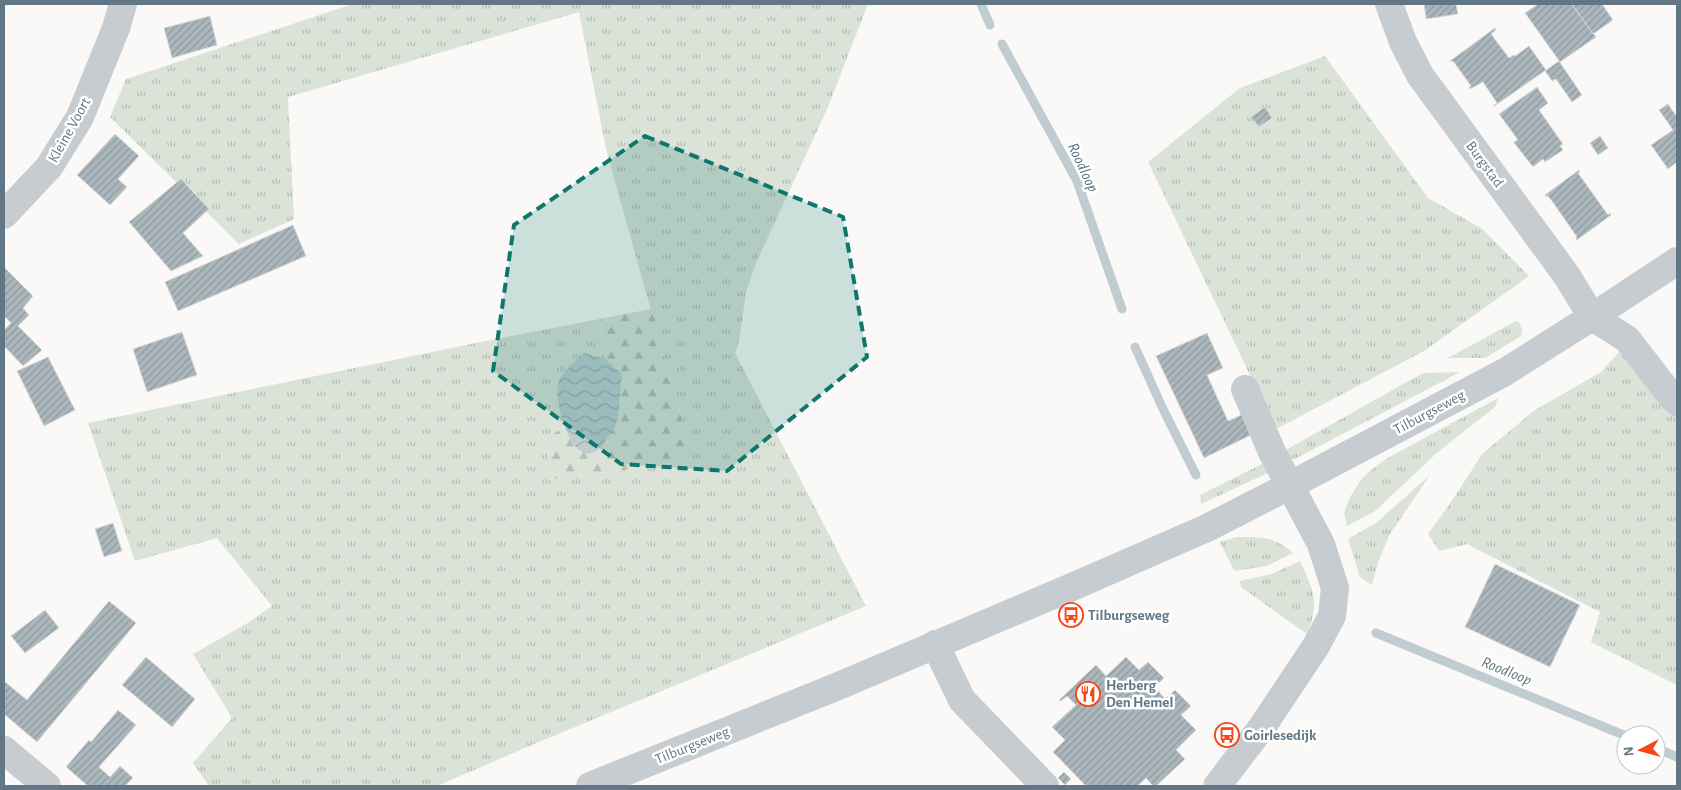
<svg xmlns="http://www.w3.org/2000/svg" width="1681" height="790" font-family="'Alegreya Sans',sans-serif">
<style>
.grass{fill:url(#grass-tufts)}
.forest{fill:url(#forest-firs)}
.water{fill:url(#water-waves)}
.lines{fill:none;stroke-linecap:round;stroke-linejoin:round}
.stream{stroke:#bfccd0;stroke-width:9}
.building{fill:url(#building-hatch);stroke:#dbdbd9}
.minor{stroke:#c6cccf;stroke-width:28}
.marked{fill:#0f766e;fill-opacity:0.2;stroke:#0f766e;stroke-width:4;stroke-dasharray:10 6;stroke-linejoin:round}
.labels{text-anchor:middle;stroke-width:5;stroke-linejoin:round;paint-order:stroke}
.street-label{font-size:15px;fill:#617785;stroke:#fff}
.poi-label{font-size:15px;font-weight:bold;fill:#617785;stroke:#fff;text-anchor:start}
.water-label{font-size:16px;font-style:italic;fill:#5c767e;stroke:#fff}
</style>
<defs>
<pattern id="grass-tufts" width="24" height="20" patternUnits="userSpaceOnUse" patternTransform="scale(1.25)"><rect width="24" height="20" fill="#dbe2d7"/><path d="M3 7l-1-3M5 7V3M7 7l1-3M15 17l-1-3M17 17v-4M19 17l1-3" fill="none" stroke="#b5bcb4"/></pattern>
<pattern id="forest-firs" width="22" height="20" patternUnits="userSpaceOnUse" patternTransform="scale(1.25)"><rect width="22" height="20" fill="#dbe2d7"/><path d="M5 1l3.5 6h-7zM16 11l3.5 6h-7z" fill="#b5bcb4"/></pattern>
<pattern id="water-waves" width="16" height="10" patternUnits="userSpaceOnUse" patternTransform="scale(1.25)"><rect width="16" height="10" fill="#bfccd0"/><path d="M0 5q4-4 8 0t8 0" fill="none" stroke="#9faaae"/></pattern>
<pattern id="building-hatch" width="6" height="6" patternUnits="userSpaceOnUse" patternTransform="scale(1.25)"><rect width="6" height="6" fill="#acb7bd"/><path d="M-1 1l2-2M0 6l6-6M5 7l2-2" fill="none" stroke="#8f9a9f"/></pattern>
</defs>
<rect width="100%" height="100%" fill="#faf9f7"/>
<g class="grass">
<path d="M353 4H868L828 107 756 263 746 292 739 342 735 353 866 606 539 742 437 786H209L193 763 232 718 193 654 246 624 272 606 217 538 135 561 88 423 471 344 600 319 606 359 585 353 558 403 564 428 545 438 553 479 655 466 678 460 689 446 606 149 579 12 288 97 294 219 239 244 110 117 126 79Z"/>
<path d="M1325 56 1428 198 1481 228 1529 276 1424 351 1276 429 1148 162 1240 88Z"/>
<path d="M1516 321 1519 322 1522 329 1521 336 1485 358H1448Z"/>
<path d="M1619 352 1632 360 1663 401 1677 416V685L1591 642 1600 612 1467 544 1439 551 1428 534 1449 505 1483 453 1535 410 1601 372Z"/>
<path d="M1460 372 1295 459 1287 458 1282 452 1423 373Z"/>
<path d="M1498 398 1495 407 1438 452 1375 511 1347 526 1344 513 1350 497 1364 476 1384 460Z"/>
<path d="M1268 461 1272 471 1201 504 1200 495Z"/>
<path d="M1430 475 1390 534 1378 562 1372 585 1360 577 1348 539 1376 523Z"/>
<path d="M1236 537C1261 537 1274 536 1293 553L1267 566 1234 571 1220 542Z"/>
<path d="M1300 561C1314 592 1320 601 1307 634L1241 587 1240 581 1272 574Z"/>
</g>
<path class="forest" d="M651 309 689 446 678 460 655 466 553 479 545 438 564 428 574 445 622 374 606 359 600 319Z"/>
<path class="water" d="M585 353 606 359 622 374C620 387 620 413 616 424 614 429 609 435 606 440 578 485 551 405 559 381 563 371 577 359 585 353Z"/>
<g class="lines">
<g class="stream">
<path d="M981 4 990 25"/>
<path d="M1002 44 1077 181 1122 309"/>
<path d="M1135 347 1163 409 1196 475"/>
<path d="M1376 633 1626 736"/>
<path d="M1656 748 1677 757"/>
</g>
</g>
<g class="building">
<path d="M1424 4H1456L1458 14 1426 19Z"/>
<path d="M1538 4H1572L1596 37 1560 62 1525 13Z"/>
<path d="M1572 4H1602L1613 20 1593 34Z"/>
<path d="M210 16 217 45 172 58 164 28Z"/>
<path d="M1495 28 1496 30 1491 34 1509 58 1514 55 1515 56 1529 46 1546 70 1493 107V106L1497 103 1483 82 1470 89 1469 87 1471 86 1453 61 1452 62 1450 61Z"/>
<path d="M1559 61 1582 95 1572 102 1556 79 1552 81 1545 71Z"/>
<path d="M1537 87 1548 103 1539 110 1563 144 1560 146 1563 150 1545 162 1543 159 1533 167 1515 144 1514 142 1518 140 1499 114Z"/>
<path d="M1668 104 1677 117V162L1668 169 1651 145 1673 130 1659 110Z"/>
<path d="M1265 107 1272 118 1259 127 1251 117Z"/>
<path d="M115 134 139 156 118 179 127 187 110 205 77 175Z"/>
<path d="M1600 136 1608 148 1598 155 1590 143Z"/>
<path d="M1579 170 1580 172 1578 173 1608 215 1610 213 1611 215 1577 240 1576 238 1577 237 1552 201 1547 195 1546 197 1545 195Z"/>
<path d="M181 179 209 209 183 233 203 256 171 271 129 222Z"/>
<path d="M293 225 306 256 178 311 165 282Z"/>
<path d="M5 268 33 296 23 308 29 315 18 326 42 350 23 366 4 346V330L11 323 4 316V270Z"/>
<path d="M182 332 197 375 147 392 133 349Z"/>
<path d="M1207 333 1223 368 1207 375 1228 421 1243 414 1253 434 1204 458 1156 356Z"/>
<path d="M48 357 75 410 44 426 17 371Z"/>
<path d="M113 523 122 551 104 557 95 529Z"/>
<path d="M1495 564 1580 605 1550 667 1465 627Z"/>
<path d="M109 601 136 623 37 742 4 714V681L27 700Z"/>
<path d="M45 610 59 628 25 653 11 636Z"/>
<path d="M146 657 195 699 172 727 122 685Z"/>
<path d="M1126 657 1139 670 1148 662 1164 678 1155 687 1165 699 1175 690 1191 706 1181 715 1196 730 1176 750 1185 759 1156 786H1153L1146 778 1138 786H1086L1053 752 1065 740 1052 727 1076 705 1067 696 1061 701 1059 700 1096 665 1106 676Z"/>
<path d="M118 710 136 725 99 767 110 777 120 766 133 778 125 786H88L66 767 89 740 91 742Z"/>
<path d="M1064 772 1071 779 1065 785 1058 778Z"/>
</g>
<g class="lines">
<g class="minor">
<path d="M1389 4 1403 42 1420 75 1567 276 1592 317 1627 339 1671 396 1677 402"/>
<path d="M4 215 49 167 80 117 116 28 123 4"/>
<path d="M935 644 962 700 1045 786"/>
<path d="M4 750 47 786"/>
<path d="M590 786 836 687 1065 590 1207 528 1289 486 1505 372 1592 317 1677 261"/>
<path d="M1217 786 1262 727 1316 646 1332 616 1335 588 1321 544 1272 452 1245 389"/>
</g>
</g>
<path class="marked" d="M645 136 843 217 867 357 727 471 621 464 493 371 514 225Z"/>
<defs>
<symbol id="bus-ring" viewBox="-11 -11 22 22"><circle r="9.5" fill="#fff" stroke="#f6461a" stroke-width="1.5"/><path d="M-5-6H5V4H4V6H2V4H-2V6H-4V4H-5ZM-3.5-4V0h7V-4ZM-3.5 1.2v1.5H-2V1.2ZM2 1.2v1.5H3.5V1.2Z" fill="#f6461a"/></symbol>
<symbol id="restaurant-ring" viewBox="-11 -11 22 22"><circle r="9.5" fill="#fff" stroke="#f6461a" stroke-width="1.5"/><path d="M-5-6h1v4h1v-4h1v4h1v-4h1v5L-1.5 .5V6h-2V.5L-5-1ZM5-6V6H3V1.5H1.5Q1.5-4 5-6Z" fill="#f6461a"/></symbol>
</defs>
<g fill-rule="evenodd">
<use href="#bus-ring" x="1057" y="601" width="28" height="28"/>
<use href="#restaurant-ring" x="1074" y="680" width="28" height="28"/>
<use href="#bus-ring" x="1213" y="721" width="28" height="28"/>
</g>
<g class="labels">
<g class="street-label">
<text transform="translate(69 130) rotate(-61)" y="5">Kleine Voort</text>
<text transform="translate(1485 164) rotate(54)" y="5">Burgstad</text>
<text transform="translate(1429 412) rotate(-28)" y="5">Tilburgseweg</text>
<text transform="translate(692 745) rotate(-22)" y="5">Tilburgseweg</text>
</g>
<g class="poi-label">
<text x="1088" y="620">Tilburgseweg</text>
<text x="1106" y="690">Herberg<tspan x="1106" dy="17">Den Hemel</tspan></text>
<text x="1244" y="740">Goirlesedijk</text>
</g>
<g class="water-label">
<text transform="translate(1084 167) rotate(65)" y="6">Roodloop</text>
<text transform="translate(1507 670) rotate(22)" y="6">Roodloop</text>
</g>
</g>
<rect width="1681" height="790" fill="none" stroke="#617785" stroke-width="10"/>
<g transform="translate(1641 750) rotate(264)"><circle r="24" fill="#ffffff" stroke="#c0c9ce"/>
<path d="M0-4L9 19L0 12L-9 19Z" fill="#f6461a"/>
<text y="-8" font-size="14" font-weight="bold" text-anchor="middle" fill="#617785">N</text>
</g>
</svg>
